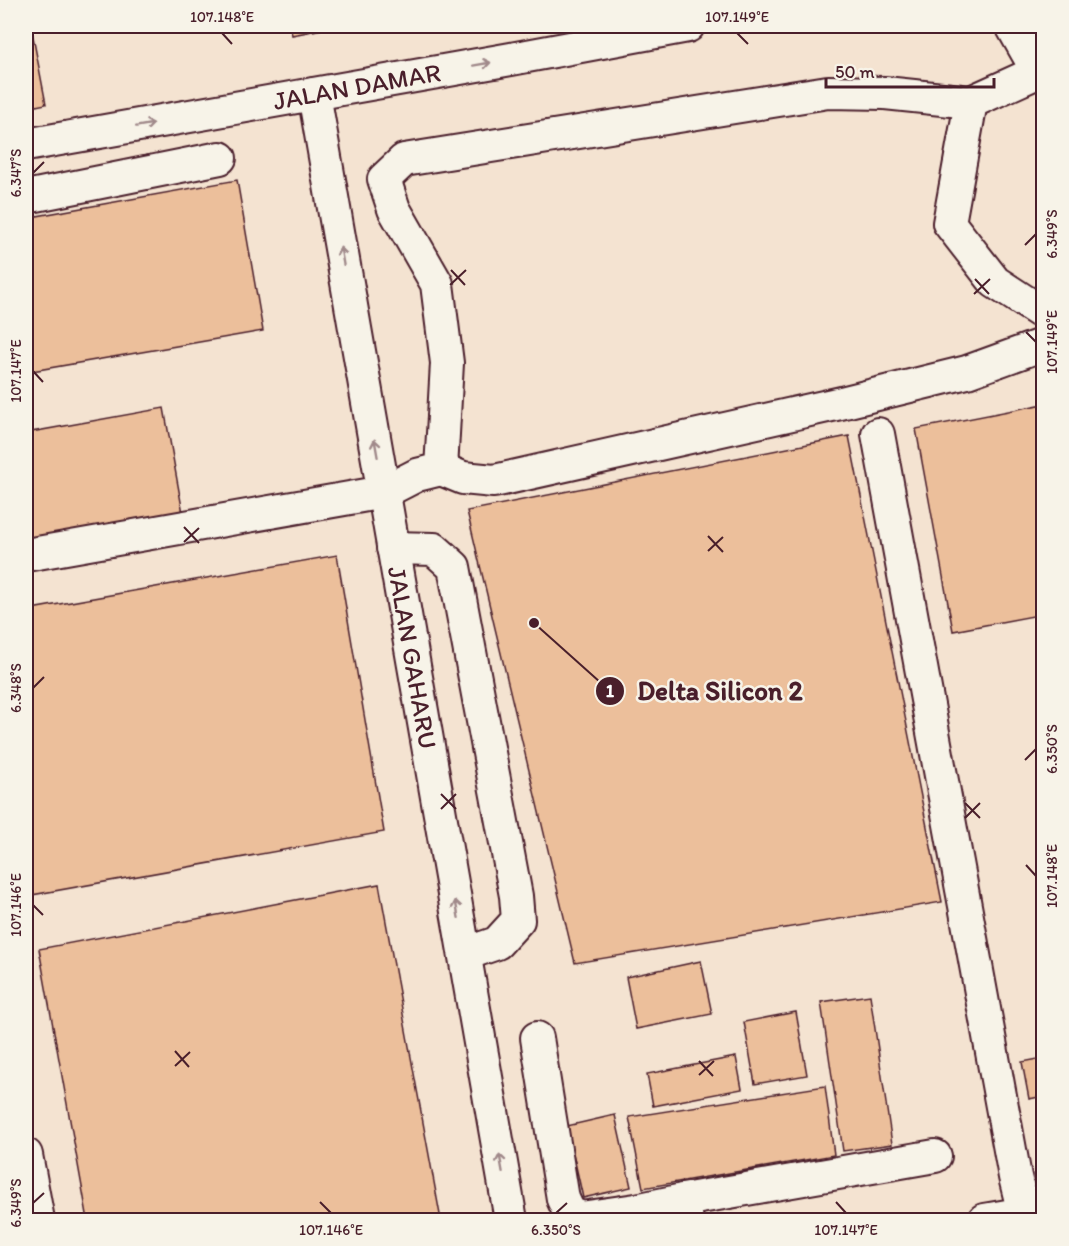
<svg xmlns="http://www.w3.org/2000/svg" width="1069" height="1246" font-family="Itim,sans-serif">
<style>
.built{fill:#f4e3d1}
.building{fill:#ecbf9b;stroke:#4a1f2b;stroke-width:1.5}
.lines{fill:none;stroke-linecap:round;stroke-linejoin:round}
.minor-casing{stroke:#4a1f2b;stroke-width:36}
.minor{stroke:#f7f3e8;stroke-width:32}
.oneway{stroke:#a0898a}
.ticks{fill:none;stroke:#4a1f2b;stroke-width:2}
.labels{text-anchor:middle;stroke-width:5;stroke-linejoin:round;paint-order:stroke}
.street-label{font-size:26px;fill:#4a1f2b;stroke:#f7f3e8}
.leader{fill:none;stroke:#4a1f2b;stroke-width:2}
.callout-dot{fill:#4a1f2b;stroke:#f7f3e8;stroke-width:2}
.mark-label{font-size:18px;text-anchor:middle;font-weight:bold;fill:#fff}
.callout-label{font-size:27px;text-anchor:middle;font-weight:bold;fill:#4a1f2b;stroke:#f7f3e8;stroke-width:5;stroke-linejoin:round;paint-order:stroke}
.neatline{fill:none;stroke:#4a1f2b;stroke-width:2}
.ticks-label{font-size:15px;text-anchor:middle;fill:#4a1f2b}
</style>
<rect width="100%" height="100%" fill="#f7f3e8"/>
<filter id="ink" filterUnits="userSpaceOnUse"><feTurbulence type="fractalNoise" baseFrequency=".0167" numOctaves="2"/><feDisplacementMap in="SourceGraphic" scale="12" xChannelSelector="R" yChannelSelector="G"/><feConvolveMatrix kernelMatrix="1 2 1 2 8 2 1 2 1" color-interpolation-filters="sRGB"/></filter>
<g filter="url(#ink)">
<rect class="built" x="26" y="26" width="1017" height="1194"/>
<g class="building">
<path d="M26 26H31L46 104 26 108Z"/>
<path d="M290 26H338L292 35Z"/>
<path d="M237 180 263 331 26 372V218Z"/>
<path d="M1044 404V614L953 631 916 429Z"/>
<path d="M164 408 183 513 26 541V433Z"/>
<path d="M849 436 942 902 575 963 467 511Z"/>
<path d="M337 555 384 832 26 896V610Z"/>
<path d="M379 884 441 1220H88L39 949Z"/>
<path d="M701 961 712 1014 636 1029 626 977Z"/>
<path d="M870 995 892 1144 843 1151 821 1002Z"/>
<path d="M796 1012 807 1075 755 1084 744 1022Z"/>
<path d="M736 1057 742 1089 653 1106 647 1074Z"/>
<path d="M1044 1058V1096L1029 1099 1022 1062Z"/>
<path d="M825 1086 834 1155 643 1188 629 1117Z"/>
<path d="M615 1115 631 1187 583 1198 567 1126Z"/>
</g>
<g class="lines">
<defs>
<g id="minor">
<path d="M1012 26 1038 72"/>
<path d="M1044 69 971 102 949 223 995 282 1044 314"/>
<path id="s1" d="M314 94 511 1220"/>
<path id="s2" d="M26 145 511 59 688 26"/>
<path d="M26 197 220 158"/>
<path d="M878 434 1015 1177 1024 1213"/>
<path d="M441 469 463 478 494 481 841 403 967 372 1044 344"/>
<path d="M393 548 434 549 454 567 516 896 518 920 497 943 465 954"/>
<path d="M26 555 384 492 417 475 441 469 447 363 437 284 394 209 384 179 404 160 828 92 885 93 971 102"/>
<path d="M537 1038 563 1199 569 1212 581 1218 636 1210 683 1200 687 1220"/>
<path d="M26 1155 38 1220"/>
<path d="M683 1200 935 1156"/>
<path d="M984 1220 1043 1210"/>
</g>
</defs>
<use href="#minor" class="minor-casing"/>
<use href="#minor" class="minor"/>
</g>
<defs><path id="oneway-shaft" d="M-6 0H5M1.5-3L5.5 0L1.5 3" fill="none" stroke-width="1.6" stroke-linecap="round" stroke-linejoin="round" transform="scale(1.5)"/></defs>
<g class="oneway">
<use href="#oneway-shaft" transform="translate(482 64) rotate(-10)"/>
<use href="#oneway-shaft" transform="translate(145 125) rotate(-10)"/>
<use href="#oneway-shaft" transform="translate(342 256) rotate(-100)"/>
<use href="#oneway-shaft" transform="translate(376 448) rotate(-100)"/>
<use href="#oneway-shaft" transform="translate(457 909) rotate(-100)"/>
<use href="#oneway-shaft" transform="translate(501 1163) rotate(-100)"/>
</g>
</g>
<path class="ticks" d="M222 33 232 44M737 33 748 44M33 173 44 162M1025 245 1036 234M451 270 465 285M975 279 989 294M450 285 466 270M974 294 990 279M1026 332 1036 342M33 371 43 382M184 527 199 543M708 536 723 552M184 542 199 528M708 551 723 537M33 688 44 677M1025 760 1036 749M441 794 456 809M965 803 980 818M441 809 456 794M965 818 980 803M1026 865 1036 876M33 905 43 915M175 1051 189 1067M699 1061 713 1076M175 1066 190 1052M699 1075 714 1061M320 1202 331 1213M836 1202 846 1213M33 1203 44 1193M556 1213 567 1203"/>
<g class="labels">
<g class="street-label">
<text dy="9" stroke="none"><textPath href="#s2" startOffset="336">JALAN DAMAR</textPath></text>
<text dy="9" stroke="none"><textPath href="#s1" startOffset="572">JALAN GAHARU</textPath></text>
</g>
</g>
<path class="leader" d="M534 623L610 691"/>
<g class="callout-dot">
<circle cx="534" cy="623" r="6"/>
<circle cx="610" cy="691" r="15"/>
</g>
<g class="mark-label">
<text x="610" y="697">1</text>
</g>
<g class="callout-label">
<text x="720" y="700">Delta Silicon 2</text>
</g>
<rect width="1069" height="1246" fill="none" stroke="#f7f3e8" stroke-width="66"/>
<path d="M826 78v9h168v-9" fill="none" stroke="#4a1f2b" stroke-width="3"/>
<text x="835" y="78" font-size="18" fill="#4a1f2b" stroke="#f7f3e8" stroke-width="4.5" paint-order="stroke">50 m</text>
<rect x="33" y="33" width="1003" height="1180" class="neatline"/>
<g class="ticks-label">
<text x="222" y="22">107.148°E</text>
<text x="737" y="22">107.149°E</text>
<text transform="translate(16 173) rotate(-90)" y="5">6.347°S</text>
<text transform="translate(1052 234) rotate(-90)" y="5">6.349°S</text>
<text transform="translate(1052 342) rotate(-90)" y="5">107.149°E</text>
<text transform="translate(16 371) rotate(-90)" y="5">107.147°E</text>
<text transform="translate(16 688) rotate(-90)" y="5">6.348°S</text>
<text transform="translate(1052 749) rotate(-90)" y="5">6.350°S</text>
<text transform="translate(1052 876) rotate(-90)" y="5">107.148°E</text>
<text transform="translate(16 905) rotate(-90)" y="5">107.146°E</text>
<text transform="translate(16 1203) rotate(-90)" y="5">6.349°S</text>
<text x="331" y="1235">107.146°E</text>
<text x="556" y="1235">6.350°S</text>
<text x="846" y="1235">107.147°E</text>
</g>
</svg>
